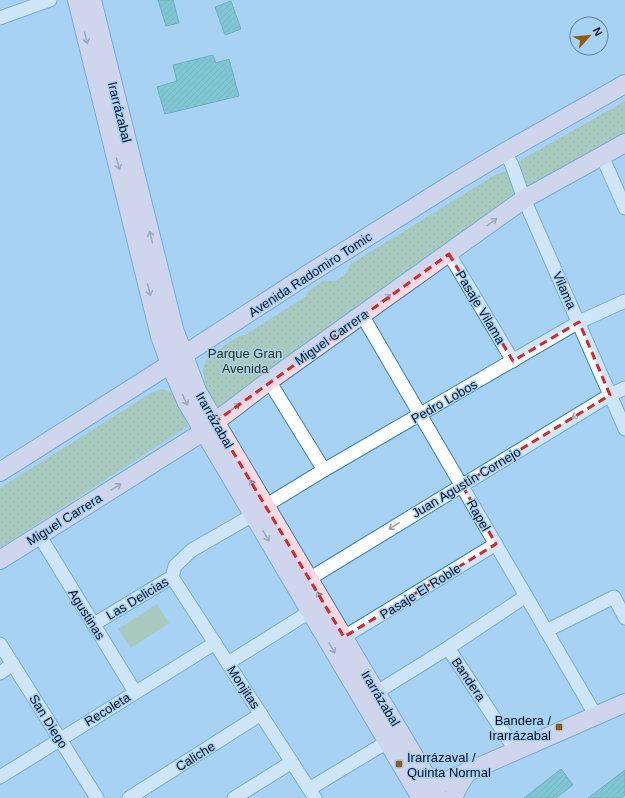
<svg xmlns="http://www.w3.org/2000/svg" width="625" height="798" font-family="Helvetica,sans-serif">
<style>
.grass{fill:url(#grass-dots)}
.garden{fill:#a8be7c}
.building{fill:url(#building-hatch);stroke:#2c887d}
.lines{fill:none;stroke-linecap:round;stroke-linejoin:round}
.street-casing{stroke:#3982b7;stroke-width:15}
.secondary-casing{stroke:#3982b7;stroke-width:20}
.street{stroke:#fff;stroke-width:13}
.secondary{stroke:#fdd9e3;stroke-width:18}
.oneway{stroke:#8b7e8a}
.oneway2{stroke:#999fa5}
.marked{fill:none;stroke:#d62828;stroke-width:3;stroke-dasharray:8 5;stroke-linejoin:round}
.poi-dot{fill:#935917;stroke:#a8d2f4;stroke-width:1.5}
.labels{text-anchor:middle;stroke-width:3;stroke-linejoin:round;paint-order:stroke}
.street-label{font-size:13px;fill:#000e1e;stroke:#a8d2f4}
.park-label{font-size:13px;fill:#283500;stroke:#a8d2f4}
.poi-label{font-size:13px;fill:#000e1e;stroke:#a8d2f4;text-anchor:end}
</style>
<defs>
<pattern id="grass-dots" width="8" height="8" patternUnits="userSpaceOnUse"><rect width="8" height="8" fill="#a8be7c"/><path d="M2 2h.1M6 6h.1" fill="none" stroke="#8fa26b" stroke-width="1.8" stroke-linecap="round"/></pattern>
<pattern id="building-hatch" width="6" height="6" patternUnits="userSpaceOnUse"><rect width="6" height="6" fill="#4eb6a8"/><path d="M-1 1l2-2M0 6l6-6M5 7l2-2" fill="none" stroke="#429b90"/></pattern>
</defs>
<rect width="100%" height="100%" fill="#a8d2f4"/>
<g class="grass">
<path d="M625 101V134L522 196 360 312 218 407 211 402 205 387 203 369 207 358 239 336 245 335 305 297 308 291 323 281H336L347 273 349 265 495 175 513 168 521 160Z"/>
<path d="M163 389 172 393 178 401 188 426 0 548V488L151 393Z"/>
</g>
<path class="garden" d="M157 604 169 623 131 648 118 629Z"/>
<g class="building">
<path d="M158 0H173L179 23 166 26Z"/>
<path d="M231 1 241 29 225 35 215 7Z"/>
<path d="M213 55 216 63 229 59 239 96 165 114 157 87 177 81 173 65Z"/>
<path d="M561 769 573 785 556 798H524Z"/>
<path d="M625 770V795L621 798H588Z"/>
</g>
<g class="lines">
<defs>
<g id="street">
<path d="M0 18 50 0"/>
<path d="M505 152 512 165 524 199 625 429"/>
<path d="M602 156 625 208"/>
<path d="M449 254 513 361"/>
<path d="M362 315 596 716"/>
<path d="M269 381 324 470"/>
<path d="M265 506 324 470 579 322 625 301"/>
<path d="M39 535 135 692"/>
<path d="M172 577 315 798"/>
<path d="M309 579 610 395 625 388"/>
<path d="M94 624 172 577 175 566 192 550 253 515"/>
<path d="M546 631 614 597 625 618"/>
<path d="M344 637 496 544"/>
<path d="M0 644 97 798"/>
<path d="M448 648 516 751"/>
<path d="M228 663 311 611"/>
<path d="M0 673 13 664"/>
<path d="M377 692 448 648 526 596"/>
<path d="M0 777 215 643"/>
<path d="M309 789 387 742"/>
<path d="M129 798 261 714"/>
<path d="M234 798 292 762"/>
</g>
<g id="secondary">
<path d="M77 0 160 336 170 364 187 403 421 798"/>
<path d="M92 0 174 329 197 391 439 798"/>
<path d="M0 472 153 375 310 273 458 180 505 152 625 84"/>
<path d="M0 560 198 435 269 381 524 199 625 143"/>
<path d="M423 793 433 787 625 703"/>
<path d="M453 798 458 787 468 771"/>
</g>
</defs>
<use href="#street" class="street-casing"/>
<use href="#secondary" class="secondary-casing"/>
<use href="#street" class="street"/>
<use href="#secondary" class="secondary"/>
</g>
<defs><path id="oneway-shaft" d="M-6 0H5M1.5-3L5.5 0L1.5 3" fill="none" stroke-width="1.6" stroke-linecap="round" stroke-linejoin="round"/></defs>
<g class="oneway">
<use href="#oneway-shaft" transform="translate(86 38) rotate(76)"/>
<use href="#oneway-shaft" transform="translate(118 164) rotate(76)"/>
<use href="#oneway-shaft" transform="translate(492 222) rotate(-36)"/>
<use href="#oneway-shaft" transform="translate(151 237) rotate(-104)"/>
<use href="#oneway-shaft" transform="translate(149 290) rotate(76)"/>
<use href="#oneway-shaft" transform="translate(386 298) rotate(-35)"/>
<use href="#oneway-shaft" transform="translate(185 400) rotate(65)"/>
<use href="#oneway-shaft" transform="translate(235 407) rotate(-37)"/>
<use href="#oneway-shaft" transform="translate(253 485) rotate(-121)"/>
<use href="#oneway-shaft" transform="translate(116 487) rotate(-32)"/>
<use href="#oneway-shaft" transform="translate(266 536) rotate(59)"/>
<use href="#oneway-shaft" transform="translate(320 597) rotate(-121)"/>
<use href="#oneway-shaft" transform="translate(332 648) rotate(60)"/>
</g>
<g class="oneway2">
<use href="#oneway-shaft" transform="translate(577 415) rotate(149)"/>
<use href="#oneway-shaft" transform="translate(394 526) rotate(149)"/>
</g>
<path d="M0 0H625V798H0ZM449 254 513 361 579 322 610 395 462 485 496 544 344 637 215 422Z" fill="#a8d2f4" fill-opacity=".55" fill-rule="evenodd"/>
<path class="marked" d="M449 254 513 361 579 322 610 395 462 485 496 544 344 637 215 422Z"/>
<g class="poi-dot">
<rect x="555" y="723" width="8" height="8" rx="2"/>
<rect x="395" y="760" width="8" height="8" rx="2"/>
</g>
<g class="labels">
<g class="street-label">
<text transform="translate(120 112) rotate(76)" y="5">Irarrázabal</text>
<text transform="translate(310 274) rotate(-33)" y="5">Avenida Radomiro Tomic</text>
<text transform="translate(565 290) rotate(66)" y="5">Vilama</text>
<text transform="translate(481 307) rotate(59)" y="5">Pasaje Vilama</text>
<text transform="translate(331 337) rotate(-35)" y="5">Miguel Carrera</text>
<text transform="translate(444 401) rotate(-30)" y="5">Pedro Lobos</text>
<text transform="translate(215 420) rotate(60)" y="5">Irarrázabal</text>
<text transform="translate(466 482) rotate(-31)" y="5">Juan Agustín Cornejo</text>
<text transform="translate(479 515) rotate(60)" y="5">Rapel</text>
<text transform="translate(64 519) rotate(-32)" y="5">Miguel Carrera</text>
<text transform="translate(420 591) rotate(-32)" y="5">Pasaje El Roble</text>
<text transform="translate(137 598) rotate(-31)" y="5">Las Delicias</text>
<text transform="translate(87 614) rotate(58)" y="5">Agustinas</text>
<text transform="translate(469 679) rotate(56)" y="5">Bandera</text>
<text transform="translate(244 687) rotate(57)" y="5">Monjitas</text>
<text transform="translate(381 698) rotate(59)" y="5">Irarrázabal</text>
<text transform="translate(107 709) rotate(-32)" y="5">Recoleta</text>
<text transform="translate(49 721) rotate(58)" y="5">San Diego</text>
<text transform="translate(195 756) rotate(-32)" y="5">Caliche</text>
</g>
<g class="park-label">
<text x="245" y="358">Parque Gran<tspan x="245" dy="15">Avenida</tspan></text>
</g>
<g class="poi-label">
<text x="551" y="725">Bandera /<tspan x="551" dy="15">Irarrázabal</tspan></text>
<text x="407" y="762" text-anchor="start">Irarrázaval /<tspan x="407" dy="15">Quinta Normal</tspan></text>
</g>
</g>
<g transform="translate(589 36) rotate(63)"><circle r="19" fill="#a8d2f4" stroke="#65849e"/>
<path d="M0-3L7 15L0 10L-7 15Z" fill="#935917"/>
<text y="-6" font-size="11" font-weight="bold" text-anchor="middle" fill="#000e1e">N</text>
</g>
</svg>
